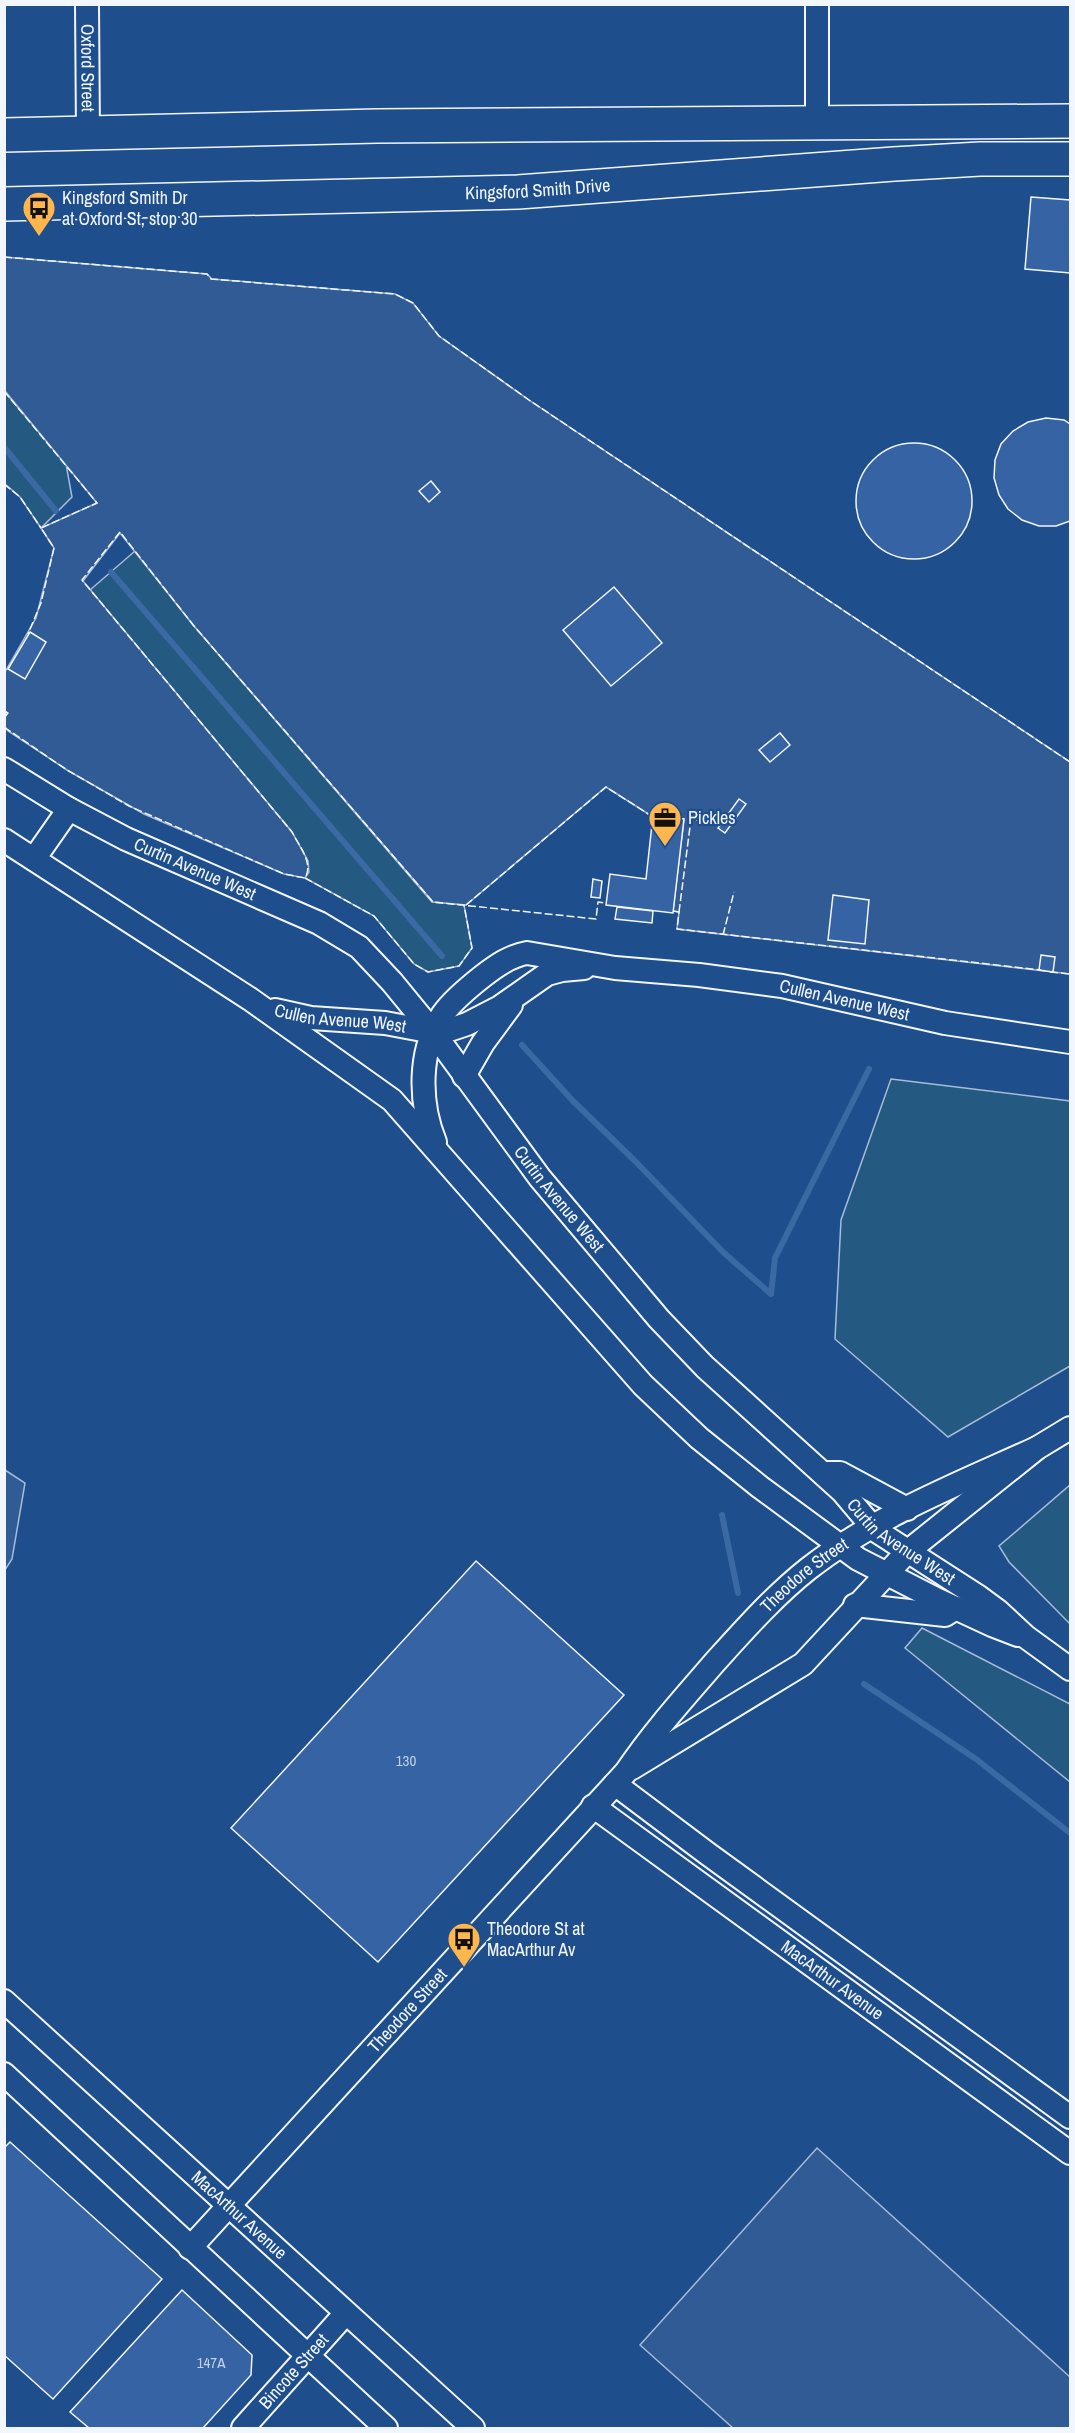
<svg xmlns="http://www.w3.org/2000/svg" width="1075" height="2433" font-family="'Archivo Narrow',sans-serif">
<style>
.green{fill:#245a82;stroke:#a8bbd7;stroke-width:1.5}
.parking{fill:#305b95;stroke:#a8bbd7;stroke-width:1.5}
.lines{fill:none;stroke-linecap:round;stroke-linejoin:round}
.stream{stroke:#3b69a3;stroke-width:6}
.building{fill:#3563a3;stroke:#f2f6ff;stroke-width:1.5}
.minor-casing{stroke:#f2f6ff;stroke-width:26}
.highway-casing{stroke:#f2f6ff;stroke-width:36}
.minor{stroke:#1f4e8c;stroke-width:22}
.highway{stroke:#1f4e8c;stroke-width:33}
.fence{stroke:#f2f6ff;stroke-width:1.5;stroke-dasharray:8 3;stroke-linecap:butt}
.labels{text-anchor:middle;stroke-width:4.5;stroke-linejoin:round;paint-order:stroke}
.number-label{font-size:15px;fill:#c3d1e8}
.street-label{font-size:18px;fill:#f2f6ff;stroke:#1f4e8c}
.poi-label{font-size:18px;fill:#f2f6ff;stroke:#1f4e8c;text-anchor:start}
</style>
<rect width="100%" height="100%" fill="#1f4e8c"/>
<g class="green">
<path d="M4 391 66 464 72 497 41 528 20 497 5 484Z"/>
<path d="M135 551 194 626 432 902 464 905 472 948 459 966 428 972 414 964 374 916 305 878 308 872 292 832 90 590Z"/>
<path d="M891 1079 1070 1101V1366L948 1437 835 1339 841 1220Z"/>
<path d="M1070 1485V1624L1009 1562 999 1546Z"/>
<path d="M922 1628 1070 1704V1782L905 1648Z"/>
</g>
<g class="parking">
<path d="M4 257 207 274 212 279 395 294 413 303 439 336 529 400 1070 762V974L677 929 679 912 673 911 684 819 653 815V817L606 787 466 905 433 902 194 626 120 533 83 581 292 832 308 861 309 872 305 878 284 874 144 814 67 770 8 731 5 727V718L7 713 5 711V672L36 618 54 548 41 528 97 503 5 391Z"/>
<path d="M5 1470 25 1483 12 1559 5 1570Z"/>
<path d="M817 2148 1070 2377V2428H733L640 2345Z"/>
</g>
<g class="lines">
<g class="stream">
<path d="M4 447 56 511"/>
<path d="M111 572 442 956"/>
<path d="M522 1045 573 1101 635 1161 724 1253 771 1294"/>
<path d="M771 1294 775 1258 869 1069"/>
<path d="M722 1515 738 1593"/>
<path d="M864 1684 976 1759 1070 1833"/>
</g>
</g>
<g class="building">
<path d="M1031 197 1070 200V273L1025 269Z"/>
<path d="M1046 418 1064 420 1070 424V521L1056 526H1039L1022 520 1008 509 999 495 994 478 995 460 1001 444 1013 431 1028 422Z"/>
<circle cx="914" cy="501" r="58"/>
<path d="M431 481 440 492 429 502 419 491Z"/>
<path d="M614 587 662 643 611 686 563 630Z"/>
<path d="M30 632 46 642 25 679 8 669Z"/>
<path d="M780 733 790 745 770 762 759 750Z"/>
<path d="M739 799 746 804 725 833 718 828Z"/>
<path d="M653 815 684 819 673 913 606 905 610 874 646 879Z"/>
<path d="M593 879 602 881 600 898 591 897Z"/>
<path d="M833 895 869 900 865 944 828 940Z"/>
<path d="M617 907 653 911 652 923 615 919Z"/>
<path d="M1041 955 1055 957 1053 972 1039 970Z"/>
<path d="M476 1561 624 1695 378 1962 231 1828Z"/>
<path d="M10 2142 162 2279 53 2399 4 2355V2148Z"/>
<path d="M182 2290 252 2355 251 2375 203 2428H89L70 2412Z"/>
</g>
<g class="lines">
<defs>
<g id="minor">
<path id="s1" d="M87 4 88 133"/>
<path d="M817 4V124"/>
<path id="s2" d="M4 769 69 809 126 839 319 923 359 947 392 982 433 1032 540 1178 659 1319 705 1367 842 1491 875 1530 979 1597 998 1611 1026 1637 1070 1669"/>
<path d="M4 840 250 999 392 1100 643 1385 699 1438 760 1487 858 1559 938 1600 992 1625 1018 1635"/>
<path d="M34 859 69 809"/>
<path id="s3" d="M275 1010 311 1018 385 1023 433 1032 446 1031 467 1024 500 1007 547 974 562 970 584 968"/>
<path d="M464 1076 483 1043 511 1005"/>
<path id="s4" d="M435 1142C419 1103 418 1050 443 1014 453 1000 469 987 483 976 496 966 510 956 527 953L615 968 699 975 782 986 945 1023 1070 1042"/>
<path d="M828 1473H840L907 1509"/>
<path d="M855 1605 945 1615 956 1608"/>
<path d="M632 1768 803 1664 907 1552 1037 1448 1070 1428"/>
<path d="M615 1784 708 1854 1070 2117"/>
<path id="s5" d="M593 1806 1070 2153"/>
<path id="s6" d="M4 2001 473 2428"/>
<path d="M4 2074 386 2428"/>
<path id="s7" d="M190 2248 626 1772C653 1732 684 1698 715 1662 744 1630 774 1596 808 1569 876 1516 960 1483 1037 1448"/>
<path id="s8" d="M243 2428 346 2313"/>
</g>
<g id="highway">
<path d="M4 135 377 126 1070 121"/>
<path id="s9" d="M4 204 518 192 894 164 980 159H1070"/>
</g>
</defs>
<use href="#minor" class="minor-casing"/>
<use href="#highway" class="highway-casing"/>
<use href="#minor" class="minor"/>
<use href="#highway" class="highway"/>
<g class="fence">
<path d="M4 257 207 274 211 279 395 294 413 303 439 336 529 400 1070 762"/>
<path d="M4 391 97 503 41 528 54 548 41 603 28 634"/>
<path d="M4 484 20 497 41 528"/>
<path d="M4 711 8 713 4 718"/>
<path d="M4 727 67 770 129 806 284 874 305 878C314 863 299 846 292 832L82 580 120 532 194 626 433 902 596 919 598 902 606 903"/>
<path d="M305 878 374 916 414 964 428 972 459 966 472 948 464 905"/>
<path d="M466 905 606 787 653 817"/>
<path d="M673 911 679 912 677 929 1041 970"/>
<path d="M679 912 691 819 721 824"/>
<path d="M723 935 734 892"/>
<path d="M1050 972 1070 974"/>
</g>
</g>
<defs>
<symbol id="bus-pin" viewBox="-11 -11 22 30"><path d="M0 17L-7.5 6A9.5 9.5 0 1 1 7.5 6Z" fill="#ffb74d" stroke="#1f4e8c"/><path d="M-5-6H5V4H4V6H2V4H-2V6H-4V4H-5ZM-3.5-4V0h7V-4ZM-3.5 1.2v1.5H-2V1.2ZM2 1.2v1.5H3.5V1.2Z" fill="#111"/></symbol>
<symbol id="office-pin" viewBox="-11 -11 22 30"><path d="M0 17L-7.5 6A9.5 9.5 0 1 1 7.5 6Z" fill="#ffb74d" stroke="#1f4e8c"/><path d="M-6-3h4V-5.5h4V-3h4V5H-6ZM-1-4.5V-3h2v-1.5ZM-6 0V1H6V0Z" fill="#111"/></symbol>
</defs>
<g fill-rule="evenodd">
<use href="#bus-pin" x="20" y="189" width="38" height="52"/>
<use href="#office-pin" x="646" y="799" width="38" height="52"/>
<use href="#bus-pin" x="445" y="1920" width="38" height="52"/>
</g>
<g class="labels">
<g class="number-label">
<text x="406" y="1766">130</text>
<text x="211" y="2368">147A</text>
</g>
<g class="street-label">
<text dy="6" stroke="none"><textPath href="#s1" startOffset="64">Oxford Street</textPath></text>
<text dy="6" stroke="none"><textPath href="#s9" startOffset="534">Kingsford Smith Drive</textPath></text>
<text dy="6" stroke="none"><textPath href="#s2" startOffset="216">Curtin Avenue West</textPath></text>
<text dy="6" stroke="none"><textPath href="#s4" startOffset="560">Cullen Avenue West</textPath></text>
<text dy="6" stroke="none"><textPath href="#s3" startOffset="66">Cullen Avenue West</textPath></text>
<text dy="6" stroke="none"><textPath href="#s2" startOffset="720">Curtin Avenue West</textPath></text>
<text dy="6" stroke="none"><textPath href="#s2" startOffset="1206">Curtin Avenue West</textPath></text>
<text dy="6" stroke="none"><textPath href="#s7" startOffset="912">Theodore Street</textPath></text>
<text dy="6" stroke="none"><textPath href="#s5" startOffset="296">MacArthur Avenue</textPath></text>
<text dy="6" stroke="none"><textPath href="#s7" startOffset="322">Theodore Street</textPath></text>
<text dy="6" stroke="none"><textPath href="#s6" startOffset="318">MacArthur Avenue</textPath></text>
<text dy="6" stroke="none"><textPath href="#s8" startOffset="76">Bincote Street</textPath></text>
</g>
<g class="poi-label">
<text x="62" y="204">Kingsford Smith Dr<tspan x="62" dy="21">at Oxford St, stop 30</tspan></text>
<text x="688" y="824">Pickles</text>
<text x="487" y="1935">Theodore St at<tspan x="487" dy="21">MacArthur Av</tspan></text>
</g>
</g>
<rect width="1075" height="2433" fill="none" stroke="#f2f6ff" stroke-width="12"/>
</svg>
